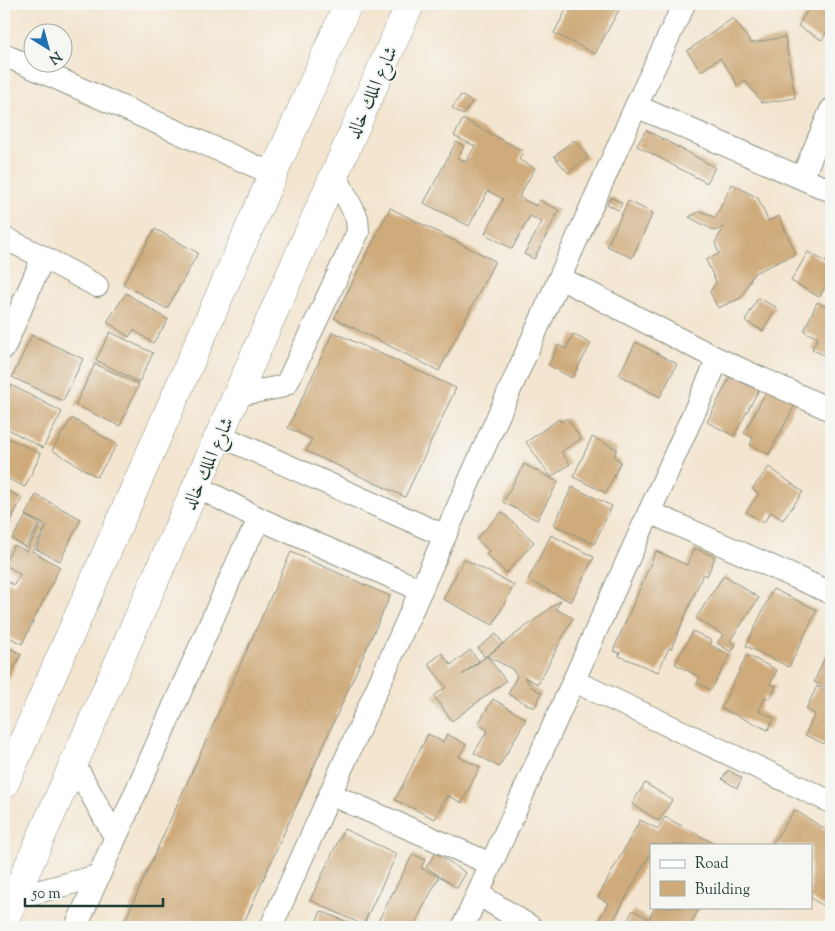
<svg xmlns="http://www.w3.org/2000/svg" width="835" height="931" font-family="'Sorts Mill Goudy',Amiri,serif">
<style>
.building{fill:#cfab7c}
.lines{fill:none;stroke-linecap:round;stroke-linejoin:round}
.minor-casing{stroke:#899182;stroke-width:24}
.major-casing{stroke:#899182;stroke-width:29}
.minor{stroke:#fff;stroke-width:22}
.major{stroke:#fff;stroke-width:28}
.labels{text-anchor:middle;stroke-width:4;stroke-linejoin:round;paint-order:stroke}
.street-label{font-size:19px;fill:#1f3d34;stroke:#f6f6f2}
</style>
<rect width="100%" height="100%" fill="#f6f6f2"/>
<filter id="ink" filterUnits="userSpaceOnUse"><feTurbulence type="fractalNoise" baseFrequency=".02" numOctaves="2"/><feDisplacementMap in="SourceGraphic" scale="10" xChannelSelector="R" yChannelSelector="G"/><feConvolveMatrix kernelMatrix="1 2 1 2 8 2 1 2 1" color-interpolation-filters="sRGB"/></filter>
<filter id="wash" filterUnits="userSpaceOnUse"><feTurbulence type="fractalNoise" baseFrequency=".0096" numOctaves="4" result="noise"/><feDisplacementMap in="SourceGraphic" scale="20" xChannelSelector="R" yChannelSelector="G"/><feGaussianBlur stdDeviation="1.12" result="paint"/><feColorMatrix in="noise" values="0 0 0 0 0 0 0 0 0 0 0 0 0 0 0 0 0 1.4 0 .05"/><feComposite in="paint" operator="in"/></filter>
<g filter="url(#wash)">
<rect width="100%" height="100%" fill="#f3e5cf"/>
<g id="blocks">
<g class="building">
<path d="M569 4H622L595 54 554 33Z"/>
<path d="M811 4H831V25L822 40 798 26Z"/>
<path d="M733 18 751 43 785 37 795 98 762 103 745 80 737 86 735 80 720 58 701 71 687 51Z"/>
<path d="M461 95 472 102 463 115 452 108Z"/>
<path d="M463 119 523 151 519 160 535 168 519 197 536 206 539 200 559 210 534 259 524 254 542 222 530 216 512 249 485 234 503 199 488 191 469 226 424 203 456 142 464 146 458 158 466 162 475 146 454 136Z"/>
<path d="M646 130 715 167 707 183 637 146Z"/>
<path d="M574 140 588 157 568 173 554 156Z"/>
<path d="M732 184 758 198 768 221 779 216 796 254 754 273 741 298 718 308 710 292 716 282 706 260 719 254 715 243 724 227 715 231 689 217 701 211 715 218Z"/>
<path d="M611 197 622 203 618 210 607 204Z"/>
<path d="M628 201 653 213 632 258 607 246Z"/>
<path d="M390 208 495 261 439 371 334 318Z"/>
<path d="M155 229 198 253 167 309 123 284Z"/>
<path d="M808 252 826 262 831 253V280L830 279 819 297 791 281Z"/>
<path d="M126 293 168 320 153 343 134 330 129 337 107 322Z"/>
<path d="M758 298 776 307 763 331 745 321Z"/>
<path d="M817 302 831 309V359L812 349 818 338 804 331Z"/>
<path d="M110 332 153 353 139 382 96 360Z"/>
<path d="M333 332 456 388 405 497 306 451 312 439 288 428Z"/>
<path d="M573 334 591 344 572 378 548 365 559 345 566 349Z"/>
<path d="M32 335 83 359 63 401 12 377Z"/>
<path d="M636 342 677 364 660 397 619 375Z"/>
<path d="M95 364 139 384 120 426 75 405Z"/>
<path d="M734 369 762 384 734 436 707 422Z"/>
<path d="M11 385 62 412 43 448 4 427V398Z"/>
<path d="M769 386 797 401 769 454 750 445 753 438 744 433Z"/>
<path d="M72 418 117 445 97 477 52 450Z"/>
<path d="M567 418 581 439 561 452 570 464 551 477 526 442 559 419 561 422Z"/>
<path d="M4 436 41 454 25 487 4 477Z"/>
<path d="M592 437 617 449 614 457 621 461 606 493 573 477Z"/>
<path d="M524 464 558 482 537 520 503 502Z"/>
<path d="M769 467 803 492 783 520 771 512 763 523 746 512 759 494 752 489Z"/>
<path d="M572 487 612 506 594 544 554 525Z"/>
<path d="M4 489 22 498 6 530 4 529Z"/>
<path d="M36 495 81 519 60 561 36 549 47 526 25 515Z"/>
<path d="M502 512 534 542 506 573 486 554 489 551 476 539Z"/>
<path d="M26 516 39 524 25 547 12 539Z"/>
<path d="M40 525 45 528 32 551 60 567 22 644 4 634V580L14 585 20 574 4 564 14 545 26 551Z"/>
<path d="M551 535 594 557 571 602 528 580Z"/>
<path d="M694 548 715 557 707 576 703 574 671 649 669 648 658 672 619 656 620 653 613 651 656 551 687 565Z"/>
<path d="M291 552 390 596 242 927H122Z"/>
<path d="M464 559 514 585 493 625 443 599Z"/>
<path d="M724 575 759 598 730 641 736 645 731 652 717 643 723 635 696 618Z"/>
<path d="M773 589 817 610 789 667 746 646Z"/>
<path d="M561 600 556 609 573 618 538 684 524 677 532 687 542 693 534 708 508 694 517 676 512 669 487 656Z"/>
<path d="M693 631 712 641 710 645 730 655 711 690 697 683 700 677 675 664Z"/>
<path d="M496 634 503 643 485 657 478 648Z"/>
<path d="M831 644V690L814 682Z"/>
<path d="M4 645 21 654 5 687 4 686Z"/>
<path d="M470 650 479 661 462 675 487 656 506 681 452 721 434 696 446 687 428 664 442 653 451 665Z"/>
<path d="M747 655 777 670 770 684 776 686 770 699 765 697 759 711 774 718 768 730 721 708Z"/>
<path d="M817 686 831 693V747L805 735 815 714 806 709Z"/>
<path d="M493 699 526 719 499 767 474 753 488 730 478 724Z"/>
<path d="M428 734 443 742 447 734 466 744 459 757 480 767 462 803 447 795 435 819 395 800Z"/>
<path d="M728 770 742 778 737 788 722 779Z"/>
<path d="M645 783 672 800 659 821 632 804Z"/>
<path d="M795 810 831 833V911L811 898V845H771Z"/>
<path d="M665 817 717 845H651V852L610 927 596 925 608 903 598 897 640 820 658 829Z"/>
<path d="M344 829 397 854 363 925 310 900Z"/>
<path d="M436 853 466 873 457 888 426 867Z"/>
<path d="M413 854 425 860 421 868 439 877 413 927H375Z"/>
<path d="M655 907H700L689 927H624L633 910 649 919Z"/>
<path d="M321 911 359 927H314Z"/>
</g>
</g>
</g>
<g filter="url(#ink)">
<use href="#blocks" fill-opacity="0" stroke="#899182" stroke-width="1"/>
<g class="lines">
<defs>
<g id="minor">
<path d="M4 55 273 174"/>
<path d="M636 106 831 191"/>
<path d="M802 178 831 110"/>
<path d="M4 238 43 257 4 348"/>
<path d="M43 257 97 286"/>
<path d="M560 278 718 359 831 410"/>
<path d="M237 395 280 387 287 383 358 232 357 218 335 174"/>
<path d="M219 435 445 536"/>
<path d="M196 486 260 519"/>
<path d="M649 512 831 593"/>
<path d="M574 681 831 802"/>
<path d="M74 763 115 837"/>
<path d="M330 794 491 864"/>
<path d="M478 894 531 927"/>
<path d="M14 898 98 876"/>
<path d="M76 927 243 550 260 519 421 590"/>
<path d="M271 927 636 106 684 4"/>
<path d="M463 927 718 359"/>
</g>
<g id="major">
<path d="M4 785 348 4"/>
<path d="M4 921 410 4"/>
</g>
</defs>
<use href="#minor" class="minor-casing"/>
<use href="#major" class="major-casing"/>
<use href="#minor" class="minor"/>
<use href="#major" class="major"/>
</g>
</g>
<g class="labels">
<g class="street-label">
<text transform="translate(371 92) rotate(-66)" y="7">شارع الملك خالد</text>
<text transform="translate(207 463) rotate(-66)" y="7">شارع الملك خالد</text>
</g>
</g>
<rect width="835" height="931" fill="none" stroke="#f6f6f2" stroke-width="20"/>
<rect x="650" y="844" width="162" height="65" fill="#f6f6f2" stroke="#a0aca6"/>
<rect x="660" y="860" width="25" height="8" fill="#ffffff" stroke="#a0aca6"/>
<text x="695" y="868" font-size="15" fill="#1f3d34">Road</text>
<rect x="660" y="881" width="25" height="15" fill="#cfab7c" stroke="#a0aca6"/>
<text x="695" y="894" font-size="15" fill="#1f3d34">Building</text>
<g transform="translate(48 48) rotate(143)"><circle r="24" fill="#f6f6f2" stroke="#a0aca6"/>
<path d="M0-4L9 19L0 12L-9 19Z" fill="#1f6fb2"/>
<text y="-8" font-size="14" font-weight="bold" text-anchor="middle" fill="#1f3d34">N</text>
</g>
<path d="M25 898v8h138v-8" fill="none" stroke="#1f3d34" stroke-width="2.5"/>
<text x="32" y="898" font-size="15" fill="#1f3d34" stroke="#f6f6f2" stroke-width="4" paint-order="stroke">50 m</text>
</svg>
